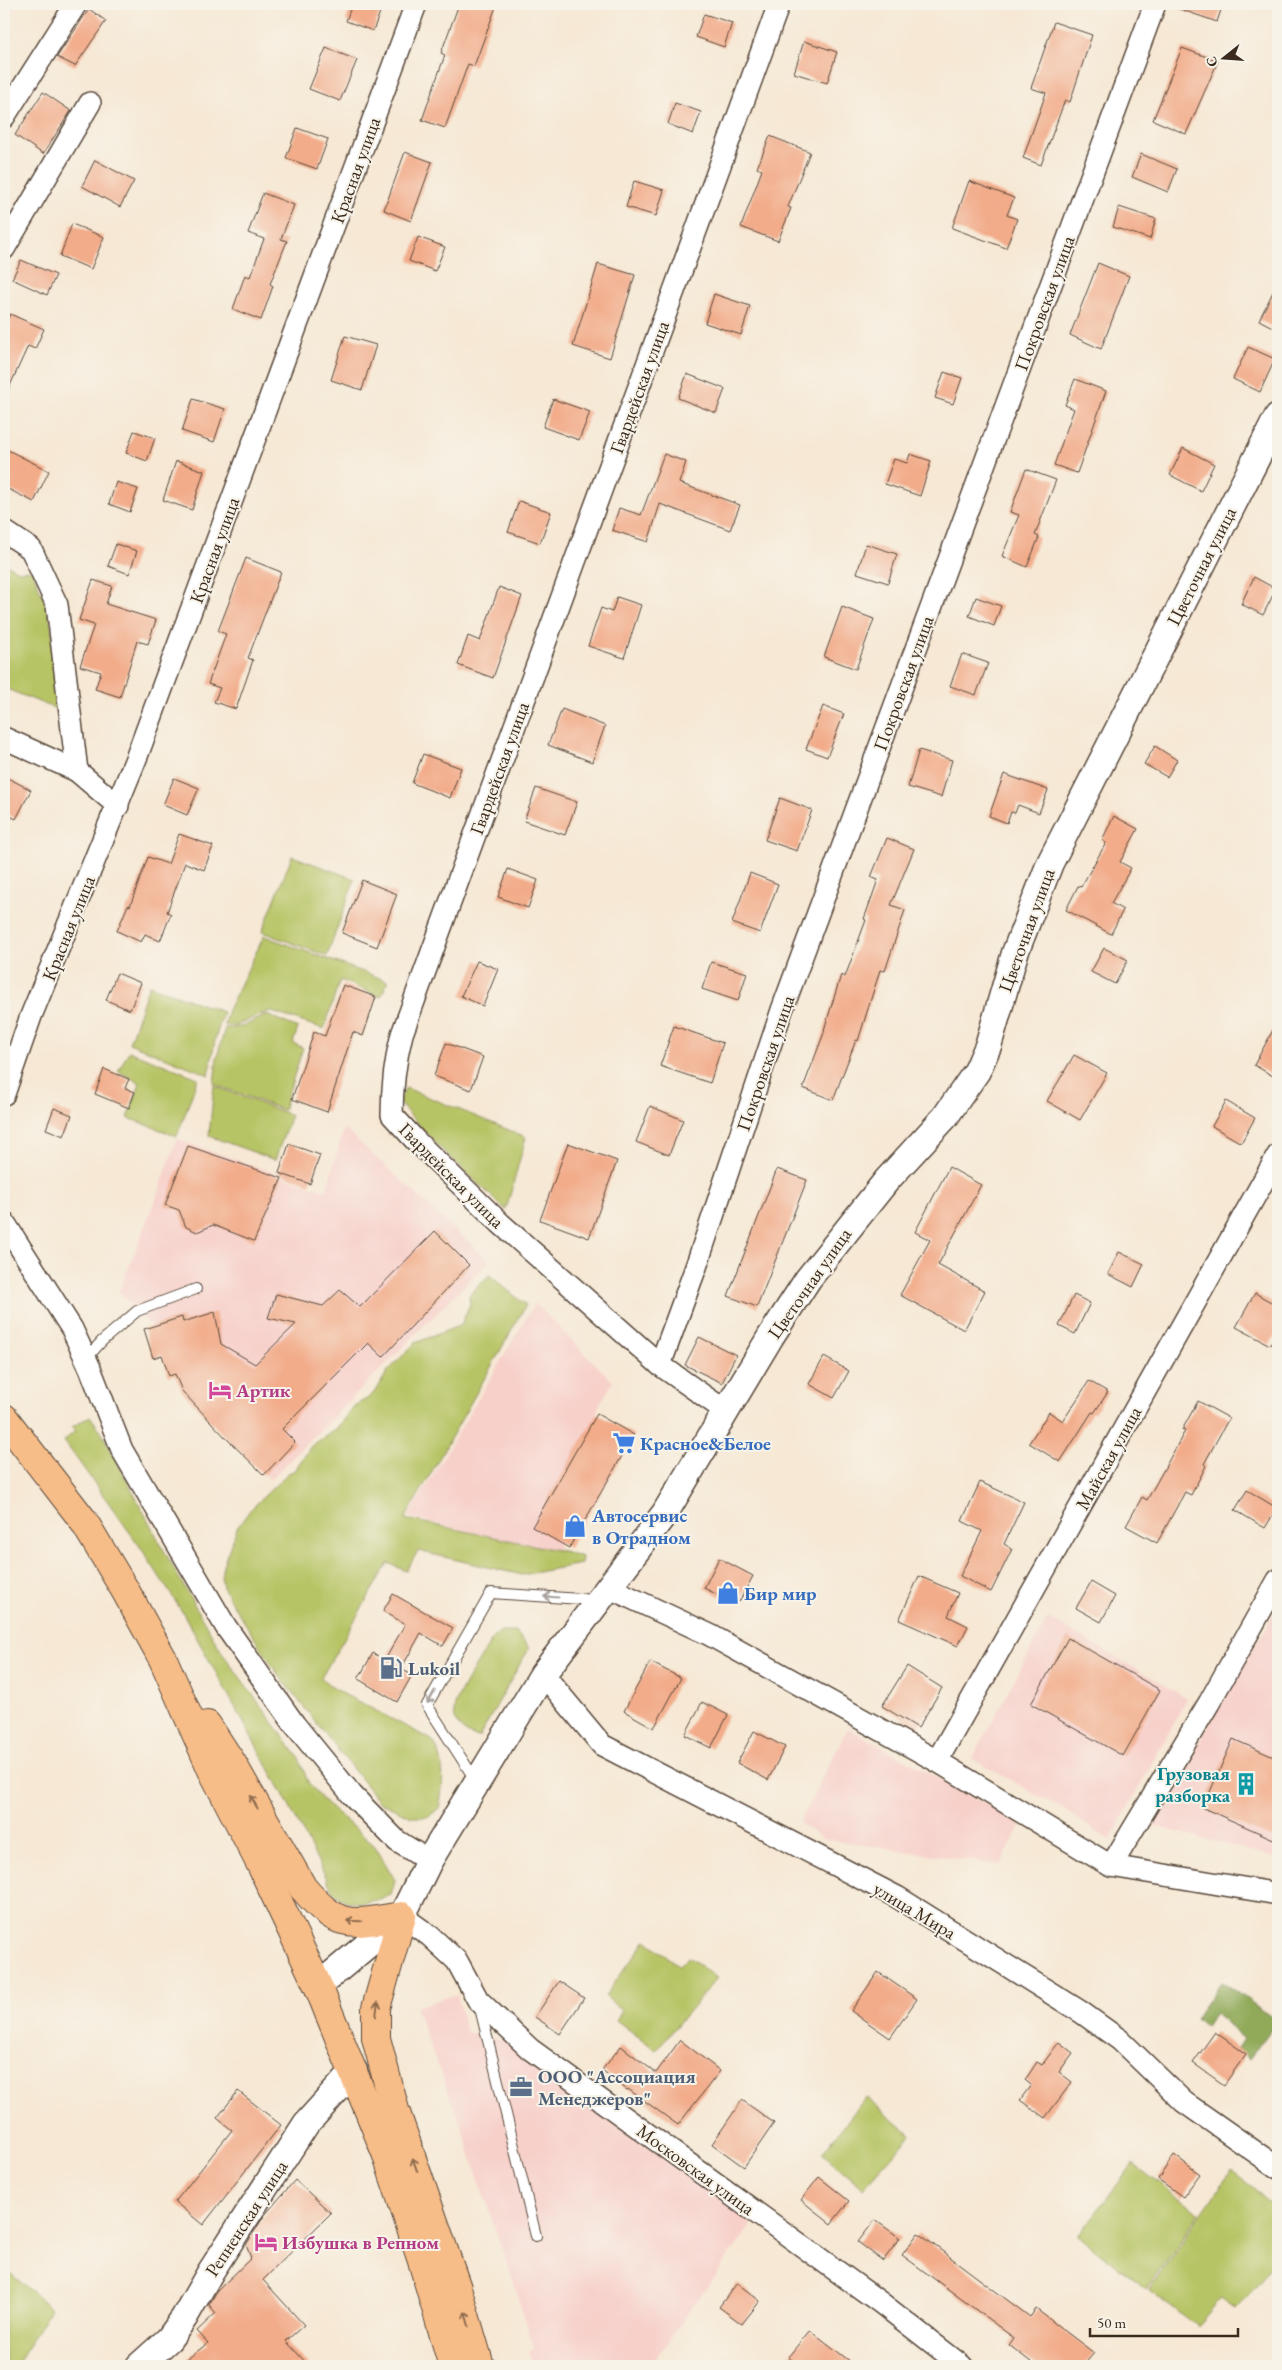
<svg xmlns="http://www.w3.org/2000/svg" width="1282" height="2370" font-family="'EB Garamond',serif">
<style>
.built{fill:#f7d0ca}
.green{fill:#b7c465;stroke:#797742}
.forest{fill:#91aa5a;stroke:#666a3c}
.building{fill:#f2ac8a}
.lines{fill:none;stroke-linecap:round;stroke-linejoin:round}
.service-casing{stroke:#574639;stroke-width:12}
.minor-casing{stroke:#574639;stroke-width:24}
.tertiary-casing{stroke:#574639;stroke-width:29}
.trunk-casing{stroke:#574639;stroke-width:30}
.service{stroke:#fff;stroke-width:10}
.minor{stroke:#fff;stroke-width:21}
.tertiary{stroke:#fff;stroke-width:26}
.trunk{stroke:#f7bd88;stroke-width:28}
.oneway{stroke:#a79f9a}
.oneway2{stroke:#906c4e}
.labels{text-anchor:middle;stroke-width:4;stroke-linejoin:round;paint-order:stroke}
.street-label{font-size:19px;fill:#3b2a1e;stroke:#f7f3e8}
.hotel-label{font-size:19px;font-weight:bold;fill:#b23c85;stroke:#f7f3e8;text-anchor:start}
.shop-label{font-size:19px;font-weight:bold;fill:#366cbe;stroke:#f7f3e8;text-anchor:start}
.service-label{font-size:19px;font-weight:bold;fill:#4e5e75;stroke:#f7f3e8;text-anchor:start}
.culture-label{font-size:19px;font-weight:bold;fill:#0d838f;stroke:#f7f3e8;text-anchor:end}
</style>
<rect width="100%" height="100%" fill="#f7f3e8"/>
<filter id="ink" filterUnits="userSpaceOnUse"><feTurbulence type="fractalNoise" baseFrequency=".02" numOctaves="2"/><feDisplacementMap in="SourceGraphic" scale="10" xChannelSelector="R" yChannelSelector="G"/><feConvolveMatrix kernelMatrix="1 2 1 2 8 2 1 2 1" color-interpolation-filters="sRGB"/></filter>
<filter id="wash" filterUnits="userSpaceOnUse"><feTurbulence type="fractalNoise" baseFrequency=".0096" numOctaves="4" result="noise"/><feDisplacementMap in="SourceGraphic" scale="20" xChannelSelector="R" yChannelSelector="G"/><feGaussianBlur stdDeviation="1.12" result="paint"/><feColorMatrix in="noise" values="0 0 0 0 0 0 0 0 0 0 0 0 0 0 0 0 0 1.4 0 .05"/><feComposite in="paint" operator="in"/></filter>
<g filter="url(#wash)">
<rect width="100%" height="100%" fill="#f6e8d4"/>
<g class="built">
<path d="M344 1128 489 1261 270 1480 152 1327 119 1291 156 1200 177 1139 326 1191Z"/>
<path d="M535 1303 613 1382 599 1405 557 1551 408 1517Z"/>
<path d="M1278 1607V1858L1150 1825Z"/>
<path d="M1048 1618 1187 1698 1110 1841 1061 1808 972 1759Z"/>
<path d="M848 1728 1022 1824 1000 1865 824 1839 799 1823Z"/>
<path d="M457 1994 466 2032 513 2042 752 2224 653 2362 658 2366H533L529 2351 534 2347 461 2125 415 2007Z"/>
</g>
<g class="green">
<path d="M4 563 18 571 32 570 49 613 64 712 4 688Z"/>
<path d="M292 856 355 879 327 956 262 932Z"/>
<path d="M264 936 388 981 381 997 340 980 324 1029 269 1011 235 1026 224 1025 228 1010Z"/>
<path d="M149 985 223 1012 215 1040 209 1075 129 1043Z"/>
<path d="M267 1015 298 1028 293 1043 303 1048 283 1110 214 1084 217 1057 225 1028 240 1027Z"/>
<path d="M129 1051 198 1078 177 1136 128 1118 140 1083 118 1071Z"/>
<path d="M214 1086 291 1115 275 1160 209 1136Z"/>
<path d="M406 1088 526 1137 506 1210 437 1145 398 1102Z"/>
<path d="M489 1275 526 1305 405 1519 567 1552 582 1557 581 1564 522 1575 418 1551 406 1571 388 1563 321 1678 336 1690 432 1740C447 1760 443 1787 439 1809L427 1817H412L379 1802 277 1673 230 1600 223 1587 221 1577 223 1565 237 1528 250 1510 287 1474 295 1470 311 1446 336 1429 354 1406 370 1397 378 1388 387 1372 415 1343 461 1325 470 1304 469 1295Z"/>
<path d="M90 1416 100 1430 175 1571 223 1654 299 1758 308 1782 325 1803 375 1846 395 1880 391 1895C365 1905 337 1911 326 1877L282 1792 183 1613 141 1548 64 1441 75 1431 72 1427Z"/>
<path d="M501 1632H516L529 1648 479 1737C467 1736 454 1726 454 1712 454 1696 485 1652 494 1636Z"/>
<path d="M646 1940 679 1966 688 1957 717 1978 656 2050 616 2020 622 2011 605 1996Z"/>
<path d="M866 2097 911 2135 863 2188 822 2153Z"/>
<path d="M1133 2164 1200 2213 1147 2289 1078 2236Z"/>
<path d="M1231 2171 1278 2207V2260L1237 2309 1222 2298 1198 2326 1149 2290Z"/>
<path d="M4 2268 51 2308 16 2366H4Z"/>
</g>
<path class="forest" d="M1222 1981 1277 2021 1249 2059 1238 2048 1244 2039 1215 2013 1205 2027 1195 2018Z"/>
<g id="blocks">
<g class="building">
<path d="M352 4H383L373 31 346 21Z"/>
<path d="M459 4H497L474 66 468 64 445 128 422 120 445 55 441 53Z"/>
<path d="M1172 4H1223L1217 22 1171 6Z"/>
<path d="M89 9 106 21 75 66 57 57Z"/>
<path d="M704 14 732 23 724 47 696 37Z"/>
<path d="M1054 22 1092 35 1070 102 1065 100 1041 165 1023 158 1046 93 1031 88Z"/>
<path d="M804 41 837 52 827 83 794 73Z"/>
<path d="M326 48 357 60 340 101 309 89Z"/>
<path d="M1182 48 1218 61 1186 134 1153 120Z"/>
<path d="M43 92 71 111 43 154 15 135Z"/>
<path d="M675 103 701 112 693 134 668 124Z"/>
<path d="M297 128 328 139 317 169 286 158Z"/>
<path d="M770 136 810 152 788 207 791 208 778 241 741 227 762 170 757 168Z"/>
<path d="M405 152 432 162 411 221 384 210Z"/>
<path d="M1141 154 1177 169 1168 192 1132 177Z"/>
<path d="M95 160 134 181 120 207 82 186Z"/>
<path d="M634 181 664 190 656 216 626 207Z"/>
<path d="M969 181 1014 198 1007 215 1017 219 1006 248 952 228Z"/>
<path d="M263 193 294 205 281 239 287 241 270 284 273 286 261 320 233 309 245 275 250 277 264 239 248 233Z"/>
<path d="M1119 207 1156 219 1150 239 1113 227Z"/>
<path d="M72 224 104 237 91 269 60 256Z"/>
<path d="M418 237 445 247 435 271 409 261Z"/>
<path d="M21 260 56 275 47 295 12 279Z"/>
<path d="M1098 263 1129 276 1101 349 1070 335Z"/>
<path d="M598 264 635 275 610 358 573 346Z"/>
<path d="M1278 282V330L1259 320Z"/>
<path d="M714 294 750 306 741 335 705 323Z"/>
<path d="M10 314 44 329 35 349 28 346 4 399V327Z"/>
<path d="M345 336 376 345 362 390 331 380Z"/>
<path d="M1248 347 1275 359 1260 392 1233 379Z"/>
<path d="M944 372 962 378 953 404 935 398Z"/>
<path d="M687 374 725 389 716 413 678 398Z"/>
<path d="M1075 379 1106 391 1077 473 1054 465 1074 409 1065 405Z"/>
<path d="M193 399 225 409 214 442 182 431Z"/>
<path d="M553 399 590 412 579 440 543 427Z"/>
<path d="M134 431 155 438 147 461 126 453Z"/>
<path d="M4 448 49 471 34 502 4 487Z"/>
<path d="M1183 448 1214 464 1201 491 1170 475Z"/>
<path d="M664 454 686 462 679 483 740 505 730 530 660 504 648 542 612 530 619 508 641 515Z"/>
<path d="M910 454 931 461 920 496 885 484 894 459 907 463Z"/>
<path d="M176 461 204 471 192 510 163 500Z"/>
<path d="M1026 469 1056 480 1035 535 1039 537 1027 567 1002 556 1019 515 1010 512Z"/>
<path d="M116 482 138 489 130 512 109 504Z"/>
<path d="M519 501 551 512 540 543 508 532Z"/>
<path d="M116 544 137 551 129 574 108 566Z"/>
<path d="M866 544 897 554 888 583 857 573Z"/>
<path d="M246 558 281 572 248 658 253 660 236 709 214 702 220 688 208 684 226 634 218 631Z"/>
<path d="M1254 577 1276 589 1263 615 1241 604Z"/>
<path d="M93 580 112 586 106 604 156 620 148 644 137 641 120 697 95 689 101 672 80 666 94 625 79 620Z"/>
<path d="M499 587 522 596 493 678 458 665 468 636 480 641Z"/>
<path d="M617 597 641 605 624 658 588 646 601 608 612 612Z"/>
<path d="M976 597 1001 606 994 626 969 616Z"/>
<path d="M842 607 874 619 856 669 824 657Z"/>
<path d="M962 654 988 663 976 695 950 686Z"/>
<path d="M823 706 844 714 827 757 806 749Z"/>
<path d="M562 709 605 726 592 762 548 745Z"/>
<path d="M1155 746 1177 760 1167 777 1144 764Z"/>
<path d="M919 750 952 760 941 797 908 787Z"/>
<path d="M423 754 461 768 450 798 412 783Z"/>
<path d="M1004 774 1048 790 1039 813 1018 805 1015 813 1011 812 1007 823 989 816Z"/>
<path d="M4 776 31 790 16 819 4 813Z"/>
<path d="M174 778 199 788 187 815 163 805Z"/>
<path d="M536 788 577 802 565 835 524 821Z"/>
<path d="M780 798 812 810 797 851 765 840Z"/>
<path d="M1114 816 1138 829 1120 862 1131 868 1111 903 1123 910 1111 934 1066 910 1078 886 1081 887 1106 843 1102 840Z"/>
<path d="M179 834 213 846 204 870 185 863 167 912 171 914 160 941 145 934 141 942 117 931 128 905 130 906 148 857 168 864Z"/>
<path d="M887 838 914 849 891 905 905 910 885 971 880 970 858 1041 856 1040 833 1100 803 1088 825 1030H824L841 975 845 977 866 920 864 919 878 880 871 877Z"/>
<path d="M508 869 538 880 528 908 498 897Z"/>
<path d="M750 873 778 884 760 933 732 923Z"/>
<path d="M362 880 397 894 377 947 342 933Z"/>
<path d="M1104 948 1128 960 1115 984 1091 972Z"/>
<path d="M477 961 498 969 483 1006 461 996Z"/>
<path d="M711 962 747 973 738 1001 702 989Z"/>
<path d="M117 973 141 983 130 1010 106 1000Z"/>
<path d="M343 985 376 997 363 1036 353 1032 327 1112 292 1099 314 1032 325 1036Z"/>
<path d="M1278 1021V1079L1254 1065Z"/>
<path d="M674 1026 723 1043 710 1083 660 1066Z"/>
<path d="M446 1043 483 1057 471 1090 434 1076Z"/>
<path d="M1074 1055 1107 1073 1080 1120 1047 1101Z"/>
<path d="M104 1069 129 1079 125 1088 135 1092 129 1108 95 1094Z"/>
<path d="M1226 1101 1255 1118 1241 1143 1212 1126Z"/>
<path d="M650 1106 683 1120 669 1155 636 1142Z"/>
<path d="M54 1108 72 1115 64 1136 46 1129Z"/>
<path d="M568 1143 617 1161 589 1238 540 1220Z"/>
<path d="M289 1144 320 1155 310 1184 279 1173Z"/>
<path d="M188 1146 282 1178 254 1241 213 1225 197 1232 186 1227 179 1210 165 1205Z"/>
<path d="M949 1167 981 1185 938 1265 985 1291 964 1330 900 1295 930 1240 915 1232Z"/>
<path d="M777 1169 807 1180 757 1307 728 1296Z"/>
<path d="M435 1231 469 1265 383 1357 368 1343 282 1429 295 1442 264 1475 225 1437 182 1391 175 1374 169 1376 162 1355 153 1358 144 1329 182 1317 183 1322 215 1312 221 1344 255 1364 296 1324 268 1318 276 1294 323 1306 340 1290 360 1307Z"/>
<path d="M1119 1252 1144 1264 1133 1287 1108 1274Z"/>
<path d="M1255 1293 1278 1306V1330L1270 1345 1236 1327Z"/>
<path d="M1074 1295 1090 1303 1075 1334 1059 1326Z"/>
<path d="M699 1337 736 1355 722 1383 685 1365Z"/>
<path d="M824 1357 849 1371 834 1398 809 1384Z"/>
<path d="M1089 1381 1108 1392 1094 1413 1092 1412 1060 1462 1029 1443 1049 1412 1063 1421Z"/>
<path d="M1198 1401 1229 1418 1204 1464 1206 1466 1191 1495 1185 1492 1157 1543 1126 1526 1142 1497 1147 1500 1185 1431 1182 1430Z"/>
<path d="M597 1414 634 1435 569 1548 532 1527Z"/>
<path d="M980 1482 1024 1502 1004 1544 1012 1549 991 1592 960 1576 982 1531 962 1521Z"/>
<path d="M1247 1490 1277 1508 1265 1528 1235 1510Z"/>
<path d="M719 1558 753 1576 739 1602 725 1595 724 1598 704 1588Z"/>
<path d="M919 1576 958 1593 948 1616 968 1626 958 1646 899 1620Z"/>
<path d="M1091 1582 1115 1596 1101 1622 1076 1608Z"/>
<path d="M393 1594 453 1628 443 1646 421 1633 401 1669 412 1675 397 1702 358 1679 373 1653 385 1660 405 1624 383 1611Z"/>
<path d="M1068 1638 1160 1690 1123 1756 1031 1704Z"/>
<path d="M650 1662 681 1678 654 1728 624 1711Z"/>
<path d="M907 1666 942 1688 918 1728 882 1706Z"/>
<path d="M702 1702 728 1715 711 1748 685 1735Z"/>
<path d="M754 1731 785 1747 768 1780 737 1763Z"/>
<path d="M1233 1739 1278 1759V1841L1203 1808Z"/>
<path d="M878 1972 917 1999 890 2038 851 2011Z"/>
<path d="M559 1981 584 1998 560 2034 535 2017Z"/>
<path d="M1215 2032 1246 2054 1224 2085 1193 2063Z"/>
<path d="M680 2040 720 2071 678 2125 628 2089 627 2090 602 2070 621 2046 656 2073Z"/>
<path d="M1059 2042 1073 2053 1059 2072 1072 2082 1045 2118 1020 2100 1031 2085 1025 2080 1037 2062 1042 2065Z"/>
<path d="M238 2091 281 2125 203 2225 175 2202 232 2130 217 2118Z"/>
<path d="M742 2100 774 2123 744 2167 712 2144Z"/>
<path d="M1174 2155 1200 2174 1183 2197 1158 2179Z"/>
<path d="M819 2177 849 2201 831 2224 801 2200Z"/>
<path d="M295 2180 331 2213 263 2280 304 2325 286 2341 309 2366H178L208 2343 197 2331 216 2313 209 2305 217 2291 251 2258 246 2245 264 2216Z"/>
<path d="M875 2220 900 2238 883 2261 858 2242Z"/>
<path d="M918 2233 1030 2317 1036 2309 1094 2353 1083 2366H1036L1009 2345 1014 2338 902 2255Z"/>
<path d="M737 2283 760 2301 742 2324 719 2307Z"/>
<path d="M810 2330 856 2366H800L788 2357Z"/>
</g>
</g>
</g>
<g filter="url(#ink)">
<use href="#blocks" fill-opacity="0" stroke="#574639" stroke-width="1"/>
<g class="lines">
<defs>
<g id="service">
<path d="M85 1360 102 1341 137 1311 196 1289"/>
<path d="M476 1781 427 1705 491 1593 596 1600"/>
<path d="M480 2008 536 2236"/>
</g>
<g id="minor">
<path d="M4 117 76 4"/>
<path d="M4 249 90 103"/>
<path d="M4 531 31 549 57 605 77 771 118 806"/>
<path d="M4 738 77 771"/>
<path d="M4 1094 31 1016 137 756 416 4"/>
<path d="M4 1222 72 1329 90 1368 122 1450 226 1627 295 1725 352 1795 397 1841 429 1861"/>
<path d="M660 1365 696 1267 782 1010 1155 4"/>
<path d="M727 1412 660 1365 500 1223 416 1141 392 1115C392 1086 395 1061 402 1034L779 4"/>
<path d="M610 1588 710 1635 937 1761 1111 1866 1209 1703 1278 1580"/>
<path d="M543 1674 602 1745 897 1897 1081 2012 1120 2040 1184 2102 1278 2168"/>
<path d="M937 1761 1278 1155"/>
<path d="M1111 1866 1278 1894"/>
<path d="M402 1916 430 1936 457 1961 478 2000 530 2049 881 2303 962 2366"/>
</g>
<g id="tertiary">
<path d="M318 1986 402 1916 429 1861 543 1674 665 1513 771 1336 808 1279 887 1180 945 1117 977 1071 988 1046 1015 953 1050 863 1278 416"/>
<path d="M139 2366 169 2339 184 2318 211 2271 306 2124 354 2071"/>
</g>
<g id="trunk">
<path d="M4 1418 83 1520 125 1590 163 1659 212 1770 262 1867 318 1986 386 2153 423 2264 453 2366"/>
<path d="M207 1725 232 1763 303 1888C340 1931 350 1924 402 1916L376 2008V2038L395 2110 457 2288 480 2366"/>
</g>
</defs>
<use href="#service" class="service-casing"/>
<use href="#minor" class="minor-casing"/>
<use href="#tertiary" class="tertiary-casing"/>
<use href="#trunk" class="trunk-casing"/>
<use href="#service" class="service"/>
<use href="#minor" class="minor"/>
<use href="#tertiary" class="tertiary"/>
<use href="#trunk" class="trunk"/>
</g>
<defs><path id="oneway-shaft" d="M-6 0H5M1.5-3L5.5 0L1.5 3" fill="none" stroke-width="1.6" stroke-linecap="round" stroke-linejoin="round" transform="scale(1.25)"/></defs>
<g class="oneway">
<use href="#oneway-shaft" transform="translate(551 1597) rotate(-176)"/>
<use href="#oneway-shaft" transform="translate(431 1697) rotate(120)"/>
</g>
<g class="oneway2">
<use href="#oneway-shaft" transform="translate(254 1802) rotate(-119)"/>
<use href="#oneway-shaft" transform="translate(354 1921) rotate(-178)"/>
<use href="#oneway-shaft" transform="translate(377 2009) rotate(-82)"/>
<use href="#oneway-shaft" transform="translate(415 2165) rotate(-109)"/>
<use href="#oneway-shaft" transform="translate(467 2319) rotate(-106)"/>
</g>
</g>
<defs>
<symbol id="hotel-bare" viewBox="-9 -9 18 18"><path d="M-6-4.5h1.5V1H6V5H4.5V3h-9V5H-6ZM-4 0a1.8 1.8 0 1 1 3.6 0ZM.5 0V-2.5h3Q6-2.5 6 0Z" fill="#d1479c" stroke="#f7f3e8" stroke-width="2.5" paint-order="stroke"/></symbol>
<symbol id="supermarket-bare" viewBox="-9 -9 18 18"><path d="M-6-5.5h2.5l.6 2H6L4.5 2H-2.5L-4.4-4H-6ZM-1.5 3.2a1.3 1.3 0 1 0 .1 0ZM3 3.2a1.3 1.3 0 1 0 .1 0Z" fill="#3f7fe0" stroke="#f7f3e8" stroke-width="2.5" paint-order="stroke"/></symbol>
<symbol id="shop-bare" viewBox="-9 -9 18 18"><path d="M-5-2.5h2.3a2.7 3.5 0 0 1 5.4 0H5L5.5 6h-11ZM-1.5-2.5h3a1.5 2.3 0 0 0-3 0Z" fill="#3f7fe0" stroke="#f7f3e8" stroke-width="2.5" paint-order="stroke"/></symbol>
<symbol id="fuel-bare" viewBox="-9 -9 18 18"><path d="M-5.5-6h7V0h2V4h1.3V-2.5L3-4.5l.8-.8L6-3V5H2.5V1h-1V6h-7ZM-4.2-4.7v3.2H.2V-4.7Z" fill="#5c6f8a" stroke="#f7f3e8" stroke-width="2.5" paint-order="stroke"/></symbol>
<symbol id="building-bare" viewBox="-9 -9 18 18"><path d="M-4-6H4V6H1V3H-1V6H-4ZM-2.5-4.3h1.7v1.8h-1.7ZM.8-4.3h1.7v1.8H.8ZM-2.5-1h1.7V.8h-1.7ZM.8-1h1.7V.8H.8Z" fill="#0f9aa8" stroke="#f7f3e8" stroke-width="2.5" paint-order="stroke"/></symbol>
<symbol id="office-bare" viewBox="-9 -9 18 18"><path d="M-6-3h4V-5.5h4V-3h4V5H-6ZM-1-4.5V-3h2v-1.5ZM-6 0V1H6V0Z" fill="#5c6f8a" stroke="#f7f3e8" stroke-width="2.5" paint-order="stroke"/></symbol>
</defs>
<g fill-rule="evenodd">
<use href="#hotel-bare" x="204" y="1374" width="32" height="32"/>
<use href="#supermarket-bare" x="608" y="1427" width="32" height="32"/>
<use href="#shop-bare" x="559" y="1510" width="32" height="32"/>
<use href="#shop-bare" x="712" y="1577" width="32" height="32"/>
<use href="#fuel-bare" x="375" y="1652" width="32" height="32"/>
<use href="#building-bare" x="1230" y="1768" width="32" height="32"/>
<use href="#office-bare" x="505" y="2071" width="32" height="32"/>
<use href="#hotel-bare" x="250" y="2226" width="32" height="32"/>
</g>
<g class="labels">
<g class="street-label">
<text transform="translate(355 170) rotate(-70)" y="7">Красная улица</text>
<text transform="translate(1044 303) rotate(-70)" y="7">Покровская улица</text>
<text transform="translate(639 387) rotate(-70)" y="7">Гвардейская улица</text>
<text transform="translate(214 550) rotate(-70)" y="7">Красная улица</text>
<text transform="translate(1201 566) rotate(-63)" y="7">Цветочная улица</text>
<text transform="translate(903 683) rotate(-70)" y="7">Покровская улица</text>
<text transform="translate(499 768) rotate(-70)" y="7">Гвардейская улица</text>
<text transform="translate(68 928) rotate(-68)" y="7">Красная улица</text>
<text transform="translate(1026 930) rotate(-70)" y="7">Цветочная улица</text>
<text transform="translate(765 1063) rotate(-71)" y="7">Покровская улица</text>
<text transform="translate(452 1175) rotate(45)" y="7">Гвардейская улица</text>
<text transform="translate(809 1283) rotate(-55)" y="7">Цветочная улица</text>
<text transform="translate(1108 1458) rotate(-61)" y="7">Майская улица</text>
<text transform="translate(915 1910) rotate(31)" y="7">улица Мира</text>
<text transform="translate(696 2169) rotate(36)" y="7">Московская улица</text>
<text transform="translate(246 2218) rotate(-57)" y="7">Репненская улица</text>
</g>
<g class="hotel-label">
<text x="236" y="1397">Артик</text>
<text x="282" y="2249">Избушка в Репном</text>
</g>
<g class="shop-label">
<text x="640" y="1450">Красное&amp;Белое</text>
<text x="592" y="1522">Автосервис<tspan x="592" dy="22">в Отрадном</tspan></text>
<text x="744" y="1600">Бир мир</text>
</g>
<g class="service-label">
<text x="408" y="1675">Lukoil</text>
<text x="538" y="2083">ООО "Ассоциация<tspan x="538" dy="22">Менеджеров"</tspan></text>
</g>
<g class="culture-label">
<text x="1230" y="1780">Грузовая<tspan x="1230" dy="22">разборка</tspan></text>
</g>
</g>
<rect width="1282" height="2370" fill="none" stroke="#f7f3e8" stroke-width="20"/>
<g transform="translate(1224 58) rotate(253)" stroke="#f7f3e8" stroke-width="4" paint-order="stroke">
<path d="M0-4L9 19L0 12L-9 19Z" fill="#3b2a1e"/>
<text y="-8" font-size="14" font-weight="bold" text-anchor="middle" fill="#3b2a1e">С</text>
</g>
<path d="M1090 2328v8h148v-8" fill="none" stroke="#3b2a1e" stroke-width="2.5"/>
<text x="1097" y="2328" font-size="15" fill="#3b2a1e" stroke="#f7f3e8" stroke-width="4" paint-order="stroke">50 m</text>
</svg>
